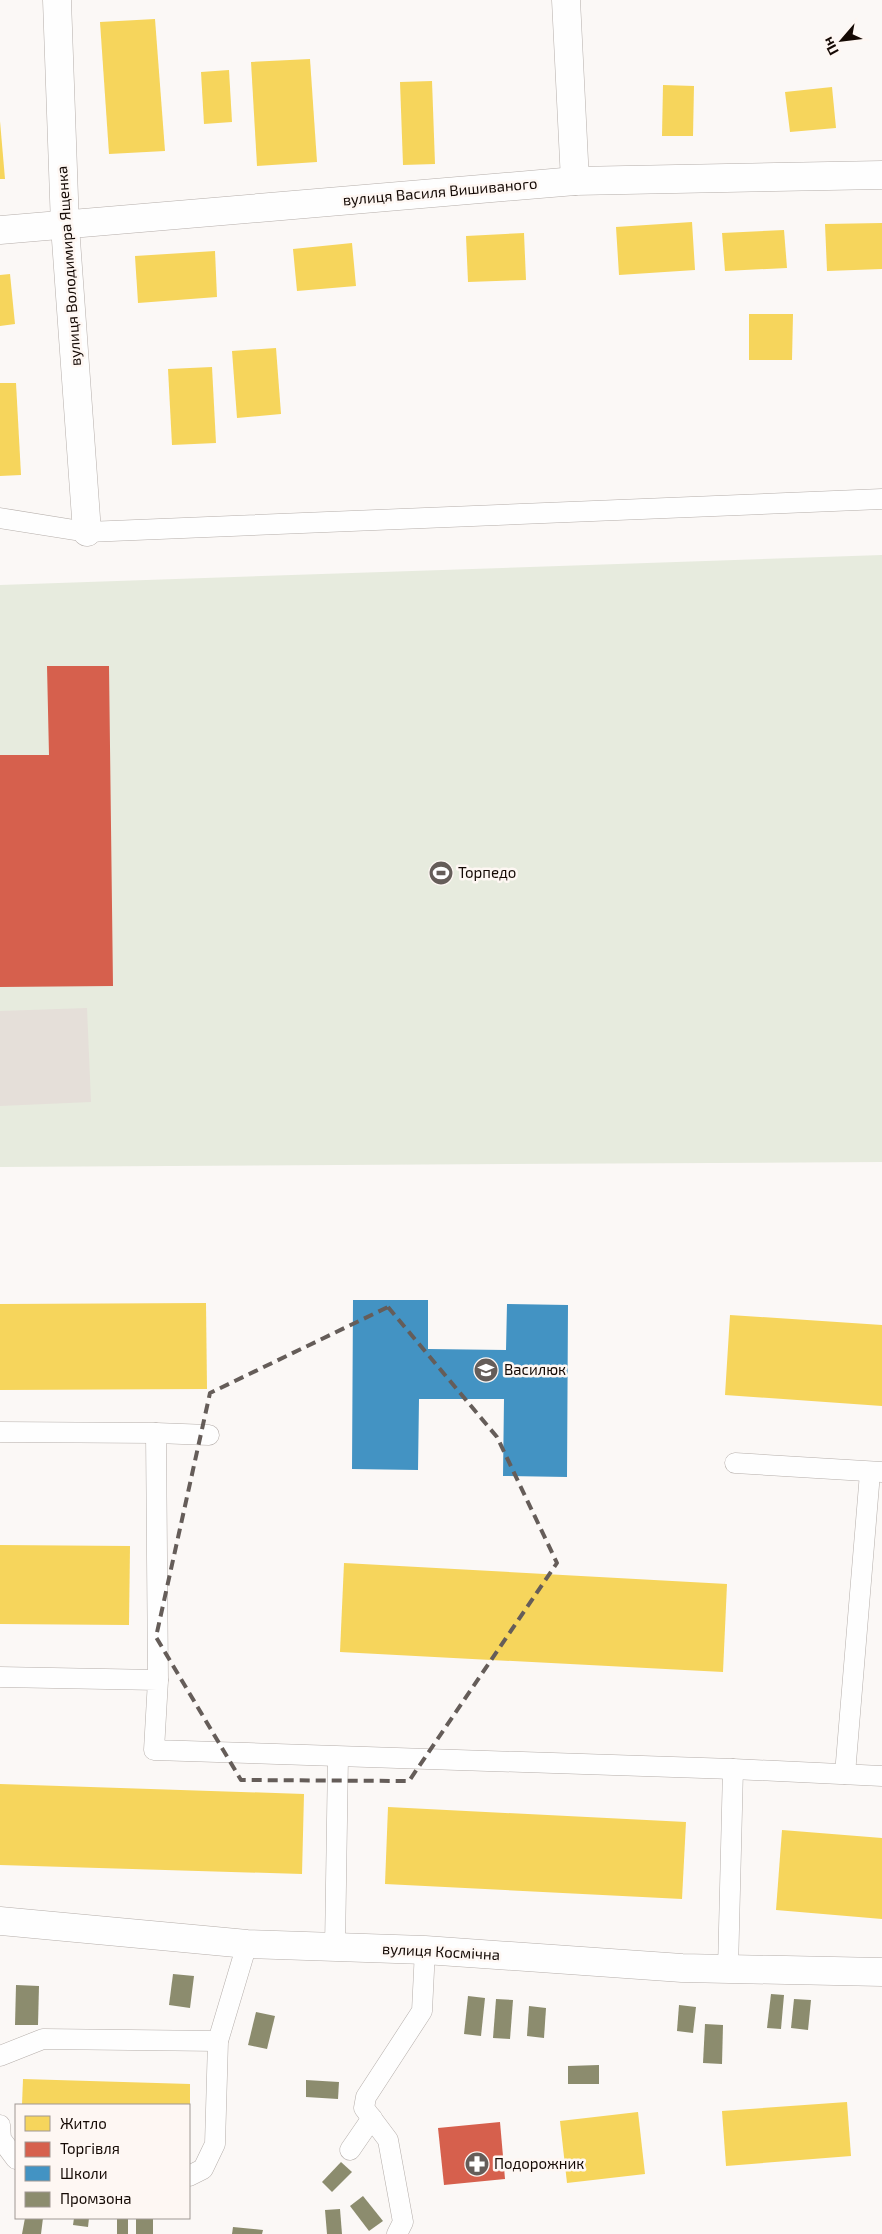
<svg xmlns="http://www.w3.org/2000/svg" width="882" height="2234" font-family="'Exo 2',sans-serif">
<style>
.green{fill:#e7ebde}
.homes{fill:#f6d55c}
.shops{fill:#d6604d}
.schools{fill:#4393c3}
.industry{fill:#8c8c6e}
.building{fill:#e5dfd9}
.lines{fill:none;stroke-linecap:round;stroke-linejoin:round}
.service-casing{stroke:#b5aeaa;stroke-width:21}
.minor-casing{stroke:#b5aeaa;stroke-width:29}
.service{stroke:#fefefe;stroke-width:20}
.minor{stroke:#fefefe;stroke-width:28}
.marked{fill:none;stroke:#655d59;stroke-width:4;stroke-dasharray:10 6;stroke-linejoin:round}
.labels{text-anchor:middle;stroke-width:5;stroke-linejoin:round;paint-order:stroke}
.street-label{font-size:15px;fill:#140904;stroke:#fef7f3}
.poi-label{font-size:15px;fill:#140904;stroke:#fef7f3;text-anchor:start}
</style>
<rect width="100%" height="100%" fill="#fbf8f6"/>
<path class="green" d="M882 555V1162L0 1167V585Z"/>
<g class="homes">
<path d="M155 19 165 151 109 154 100 22Z"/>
<path d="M310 59 317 162 257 166 251 62Z"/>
<path d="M229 70 232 122 204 124 201 72Z"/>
<path d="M432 81 435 164 403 165 400 82Z"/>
<path d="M663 85 694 86 693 136H662Z"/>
<path d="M832 87 836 128 790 132 785 92Z"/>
<path d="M0 121 5 179H0Z"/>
<path d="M692 222 695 270 619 275 616 227Z"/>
<path d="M882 223V269L827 271 825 224Z"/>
<path d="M784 230 787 268 725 271 722 233Z"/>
<path d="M524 233 526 280 468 282 466 236Z"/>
<path d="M352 243 356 286 297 291 293 249Z"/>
<path d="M215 251 217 297 138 303 135 256Z"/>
<path d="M10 274 15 324 0 326V275Z"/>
<path d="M749 314H793L792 360H749Z"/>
<path d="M276 348 281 414 237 418 232 351Z"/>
<path d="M212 367 216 443 172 445 168 369Z"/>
<path d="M0 383H16L21 475 0 476Z"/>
<path d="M206 1303 207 1389 0 1390V1304Z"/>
<path d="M730 1315 882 1325V1406L725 1395Z"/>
<path d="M0 1545 130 1546 129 1625 0 1624Z"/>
<path d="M344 1563 727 1584 723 1672 340 1652Z"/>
<path d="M0 1784 304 1794 302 1874 0 1865Z"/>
<path d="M388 1807 686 1822 682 1899 385 1884Z"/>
<path d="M782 1830 882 1838V1919L776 1910Z"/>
<path d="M23 2079 190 2084V2105H22Z"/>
<path d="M847 2102 851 2156 726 2166 722 2111Z"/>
<path d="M638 2112 645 2174 567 2183 560 2121Z"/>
</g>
<g class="shops">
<path d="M47 666H109L113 986 0 987V755H49Z"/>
<path d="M500 2122 505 2179 444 2185 438 2128Z"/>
</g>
<path class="schools" d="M353 1300H428V1349L506 1350 507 1304 568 1305 567 1477 503 1476 504 1399H419L418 1470 352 1469Z"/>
<g class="industry">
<path d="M173 1974 194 1976 190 2008 169 2005Z"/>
<path d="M16 1985 39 1986 38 2025H15Z"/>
<path d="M771 1994 784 1995 781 2029 767 2028Z"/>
<path d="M468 1996 485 1998 481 2036 464 2034Z"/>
<path d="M496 1999 513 2000 510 2039 493 2038Z"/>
<path d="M794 1999 811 2000 808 2030 791 2028Z"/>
<path d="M679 2005 696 2007 693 2033 677 2031Z"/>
<path d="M529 2006 546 2008 544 2038 527 2036Z"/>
<path d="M256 2012 275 2016 267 2049 248 2045Z"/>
<path d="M705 2024 723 2025 722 2064 703 2063Z"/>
<path d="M599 2065V2084H568V2066Z"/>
<path d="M306 2080 339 2082 338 2099 306 2097Z"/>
<path d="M341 2162 352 2172 332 2192 322 2182Z"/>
<path d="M363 2196 383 2221 369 2231 350 2206Z"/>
<path d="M340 2209 342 2234H327L325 2210Z"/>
<path d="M25 2218H43L41 2234H22Z"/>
<path d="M74 2218H89L88 2227 73 2225Z"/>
<rect x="117" y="2218" width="11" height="16"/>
<rect x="136" y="2218" width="17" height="16"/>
<path d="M233 2227 263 2230 262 2234H232Z"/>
</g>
<path class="building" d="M87 1008 91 1102 0 1106V1011Z"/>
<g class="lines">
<defs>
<g id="service">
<path d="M0 518 87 532 882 499"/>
<path d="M0 1432 156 1433 209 1435"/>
<path d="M156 1433 158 1680"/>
<path d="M735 1463 882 1472"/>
<path d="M0 1677 158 1680 154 1750 733 1769 882 1776"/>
<path d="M845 1774 870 1473"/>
<path d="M335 1947 338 1757"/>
<path d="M728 1969 733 1769"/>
<path d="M0 2056 43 2039 218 2041"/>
<path d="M0 2125 1 2139 16 2159"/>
<path d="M350 2150 372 2118"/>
<path d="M189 2176 203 2169 215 2144 218 2041 247 1944"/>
<path d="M397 2234 403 2222 388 2140 364 2108 366 2097 422 2011 425 1950"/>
</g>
<g id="minor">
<path d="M57 0 65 226 87 532"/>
<path d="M566 0 575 181"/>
<path d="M0 230 575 181 882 175"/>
<path d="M0 1921 247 1944 425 1950 682 1968 882 1972"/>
</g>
</defs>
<use href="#service" class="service-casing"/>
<use href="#minor" class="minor-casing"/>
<use href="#service" class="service"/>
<use href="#minor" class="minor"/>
</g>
<path class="marked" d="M388 1307 497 1437 557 1563 409 1781 241 1780 156 1637 210 1393Z"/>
<defs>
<symbol id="stadium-disc" viewBox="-11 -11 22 22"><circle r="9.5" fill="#655d59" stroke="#fef7f3"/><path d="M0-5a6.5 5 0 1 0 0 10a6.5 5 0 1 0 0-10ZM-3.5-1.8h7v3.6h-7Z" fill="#fff"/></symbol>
<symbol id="school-disc" viewBox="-11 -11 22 22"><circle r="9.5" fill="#655d59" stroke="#fef7f3"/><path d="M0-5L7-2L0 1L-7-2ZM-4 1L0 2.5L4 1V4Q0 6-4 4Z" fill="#fff"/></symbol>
<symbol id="pharmacy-disc" viewBox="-11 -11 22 22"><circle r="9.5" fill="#655d59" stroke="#fef7f3"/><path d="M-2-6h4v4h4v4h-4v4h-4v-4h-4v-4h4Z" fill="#fff"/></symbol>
</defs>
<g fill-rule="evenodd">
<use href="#stadium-disc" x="427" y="859" width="28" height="28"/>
<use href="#school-disc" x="472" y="1356" width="28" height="28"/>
<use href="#pharmacy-disc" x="463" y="2150" width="28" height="28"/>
</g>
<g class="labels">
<g class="street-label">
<text transform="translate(440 192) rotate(-5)" y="5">вулиця Василя Вишиваного</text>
<text transform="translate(69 266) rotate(-94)" y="5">вулиця Володимира Ященка</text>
<text transform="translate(441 1952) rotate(3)" y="5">вулиця Космічна</text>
</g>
<g class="poi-label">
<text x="458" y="878">Торпедо</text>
<text x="504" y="1375">Василюк</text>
<text x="494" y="2169">Подорожник</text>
</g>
</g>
<rect x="15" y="2104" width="175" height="115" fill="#fef7f3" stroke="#a09893"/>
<rect x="25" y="2116" width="25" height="15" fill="#f6d55c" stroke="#a09893"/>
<text x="60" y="2129" font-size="15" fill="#140904">Житло</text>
<rect x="25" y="2142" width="25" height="15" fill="#d6604d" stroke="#a09893"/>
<text x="60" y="2154" font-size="15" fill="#140904">Торгівля</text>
<rect x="25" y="2166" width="25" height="15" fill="#4393c3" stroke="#a09893"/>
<text x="60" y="2179" font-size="15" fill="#140904">Школи</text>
<rect x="25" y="2192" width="25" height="15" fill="#8c8c6e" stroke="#a09893"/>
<text x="60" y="2204" font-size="15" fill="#140904">Промзона</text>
<g transform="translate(842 40) rotate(242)" stroke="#fef7f3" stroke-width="4" paint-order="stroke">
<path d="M0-4L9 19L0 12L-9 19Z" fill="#140904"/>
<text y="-8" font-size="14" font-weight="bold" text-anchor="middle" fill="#140904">Пн</text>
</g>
</svg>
